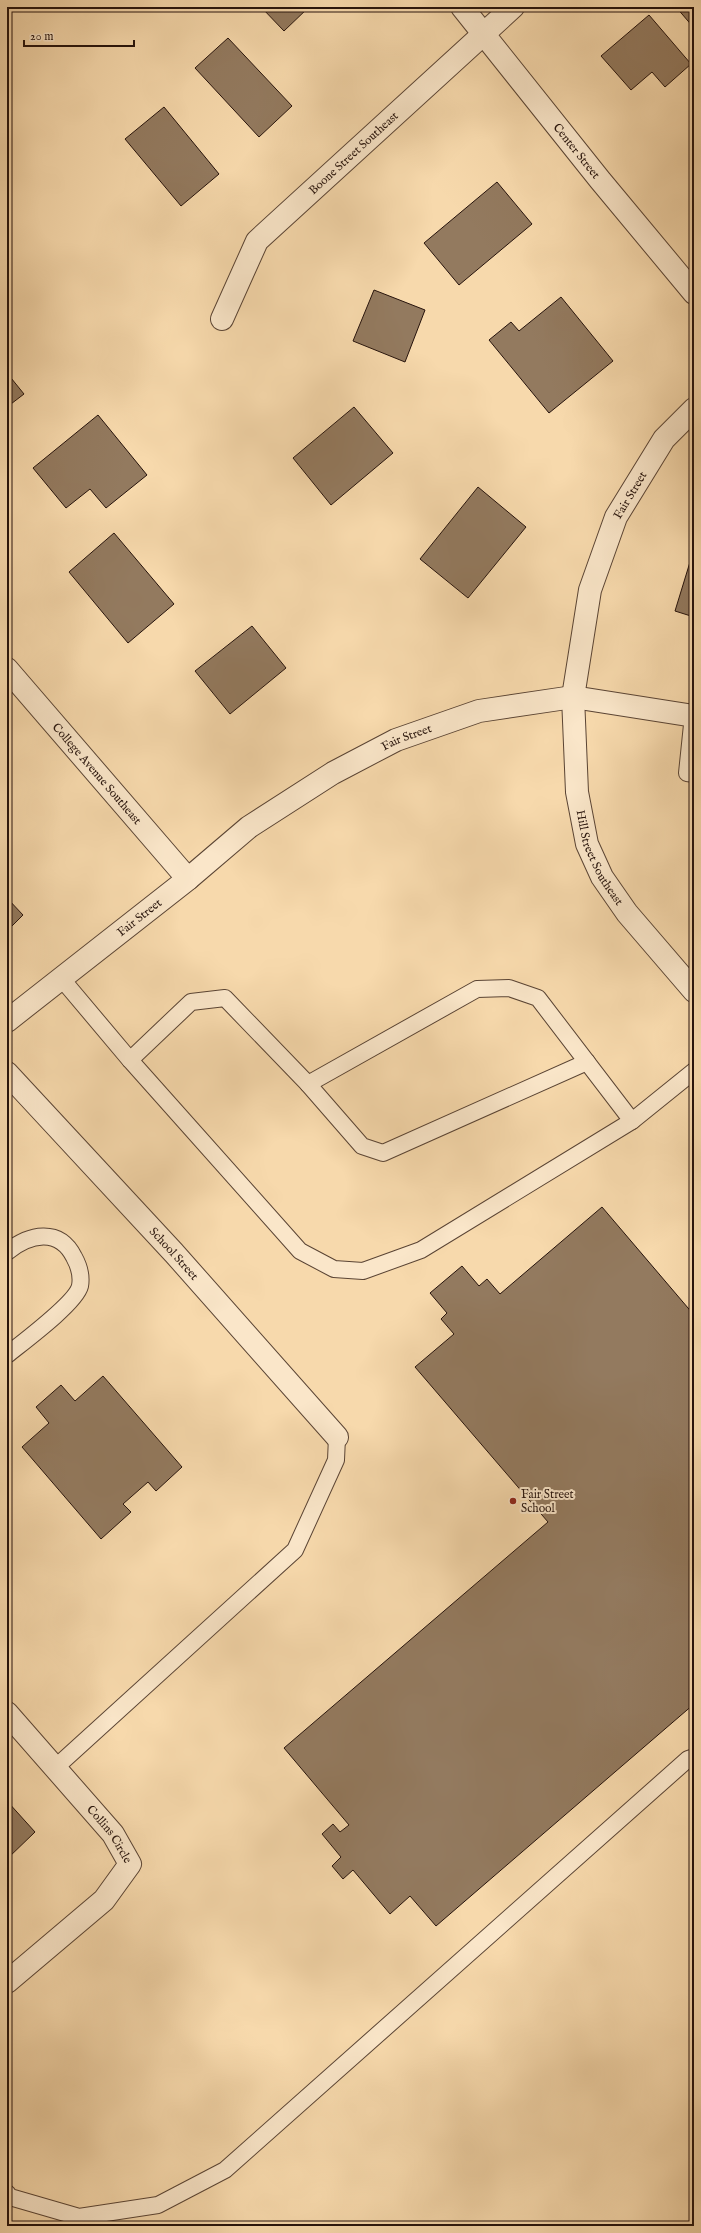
<svg xmlns="http://www.w3.org/2000/svg" width="701" height="2233" font-family="'IM FELL English',serif">
<style>
.building{fill:#937a5f;stroke:#26130c}
.lines{fill:none;stroke-linecap:round;stroke-linejoin:round}
.service-casing{stroke:#5a4434;stroke-width:18}
.minor-casing{stroke:#5a4434;stroke-width:24}
.service{stroke:#fae6c9;stroke-width:16}
.minor{stroke:#fae6c9;stroke-width:22}
.poi-dot{fill:#8f2418;stroke:#fae6c9;stroke-width:1.5}
.labels{text-anchor:middle;stroke-width:4;stroke-linejoin:round;paint-order:stroke}
.street-label{font-size:12px;fill:#26130c;stroke:#fae6c9}
.poi-label{font-size:12px;fill:#26130c;stroke:#fae6c9;text-anchor:start}
</style>
<rect width="100%" height="100%" fill="#f7d9ac"/>
<filter id="stains"><feTurbulence type="fractalNoise" baseFrequency=".005" numOctaves="4"/><feColorMatrix values="0 0 0 0 .2 0 0 0 0 .09 0 0 0 0 .02 0 0 0 .5 -.17"/></filter>
<radialGradient id="worn" r=".72"><stop offset=".6" stop-color="#630" stop-opacity="0"/><stop offset="1" stop-color="#630" stop-opacity=".3"/></radialGradient>
<g class="building">
<path d="M261 7H309L284 31Z"/>
<path d="M676 7H694V28Z"/>
<path d="M649 15 691 64 665 87 652 72 631 90 601 56Z"/>
<path d="M228 38 292 106 259 137 195 68Z"/>
<path d="M164 107 219 174 181 206 125 139Z"/>
<path d="M497 182 532 224 459 285 424 243Z"/>
<path d="M374 290 425 310 405 362 353 341Z"/>
<path d="M561 297 613 361 549 413 489 340 511 322 519 331Z"/>
<path d="M7 373 24 394 7 407Z"/>
<path d="M354 407 393 453 331 505 293 458Z"/>
<path d="M98 415 147 475 106 508 90 489 66 508 33 468Z"/>
<path d="M478 487 526 527 468 598 420 559Z"/>
<path d="M114 533 174 604 128 643 69 572Z"/>
<path d="M694 549V617L675 611Z"/>
<path d="M252 626 286 668 230 714 195 671Z"/>
<path d="M7 898 23 915 7 931Z"/>
<path d="M602 1207 694 1315V1704L436 1926 410 1896 390 1914 353 1870 343 1879 332 1866 341 1857 322 1834 333 1824 340 1832 349 1825 284 1748 548 1522 415 1367 454 1334 441 1319 447 1313 430 1293 462 1266 479 1286 487 1279 500 1294Z"/>
<path d="M103 1376 182 1467 156 1491 148 1482 123 1504 131 1512 101 1539 22 1447 49 1423 36 1407 61 1385 75 1401Z"/>
<path d="M7 1801 35 1832 7 1859Z"/>
</g>
<g class="lines">
<defs>
<g id="service">
<path d="M693 715 687 773 694 774"/>
<path d="M61 978 130 1060 300 1251 334 1269 363 1271 421 1250 632 1121 694 1071"/>
<path d="M130 1060 191 1002 225 998 308 1084 477 989 509 988 538 998 632 1121"/>
<path d="M308 1084 362 1146 383 1153 587 1062"/>
<path d="M7 1252C29 1234 59 1227 74 1257 79 1266 82 1275 80 1286 76 1303 23 1342 7 1355"/>
<path d="M55 1768 295 1550 336 1460 337 1437"/>
<path d="M7 2193 10 2197 79 2217 158 2205 225 2170 688 1759 694 1757"/>
</g>
<g id="minor">
<path id="s1" d="M462 7 600 180 694 293"/>
<path id="s2" d="M222 319 257 241 513 7"/>
<path id="s3" d="M694 409 664 439 616 517 590 590 573 697 577 792 587 844 602 877 627 913 694 991"/>
<path id="s4" d="M7 669 188 879"/>
<path id="s5" d="M7 1021 188 879 249 827 333 773 396 740 479 711 573 697 694 716"/>
<path id="s6" d="M7 1073 174 1253 337 1437"/>
<path id="s7" d="M7 1713 113 1834 130 1864 104 1900 7 1982"/>
</g>
</defs>
<use href="#service" class="service-casing"/>
<use href="#minor" class="minor-casing"/>
<use href="#service" class="service"/>
<use href="#minor" class="minor"/>
</g>
<circle class="poi-dot" cx="513" cy="1501" r="4"/>
<g class="labels">
<g class="street-label">
<text dy="4" stroke="none"><textPath href="#s1" startOffset="184">Center Street</textPath></text>
<text dy="4" stroke="none"><textPath href="#s2" startOffset="216">Boone Street Southeast</textPath></text>
<text transform="translate(630 495) rotate(-59)" y="4">Fair Street</text>
<text dy="4" stroke="none"><textPath href="#s5" startOffset="492">Fair Street</textPath></text>
<text dy="4" stroke="none"><textPath href="#s4" startOffset="138">College Avenue Southeast</textPath></text>
<text dy="4" stroke="none"><textPath href="#s3" startOffset="485">Hill Street Southeast</textPath></text>
<text dy="4" stroke="none"><textPath href="#s5" startOffset="168">Fair Street</textPath></text>
<text dy="4" stroke="none"><textPath href="#s6" startOffset="246">School Street</textPath></text>
<text dy="4" stroke="none"><textPath href="#s7" startOffset="159">Collins Circle</textPath></text>
</g>
<g class="poi-label">
<text x="521" y="1498">Fair Street<tspan x="521" dy="14">School</tspan></text>
</g>
</g>
<rect width="701" height="2233" fill="none" stroke="#f7d9ac" stroke-width="24"/>
<rect x="8" y="8" width="685" height="2217" fill="none" stroke="#26130c" stroke-width="2"/>
<rect x="12" y="12" width="677" height="2209" fill="none" stroke="#26130c"/>
<path d="M24 40v6h110v-6" fill="none" stroke="#26130c" stroke-width="2"/>
<text x="30" y="40" font-size="12" fill="#26130c" stroke="#fae6c9" stroke-width="3" paint-order="stroke">20 m</text>
<rect width="100%" height="100%" filter="url(#stains)"/>
<rect width="100%" height="100%" fill="url(#worn)"/>
</svg>
